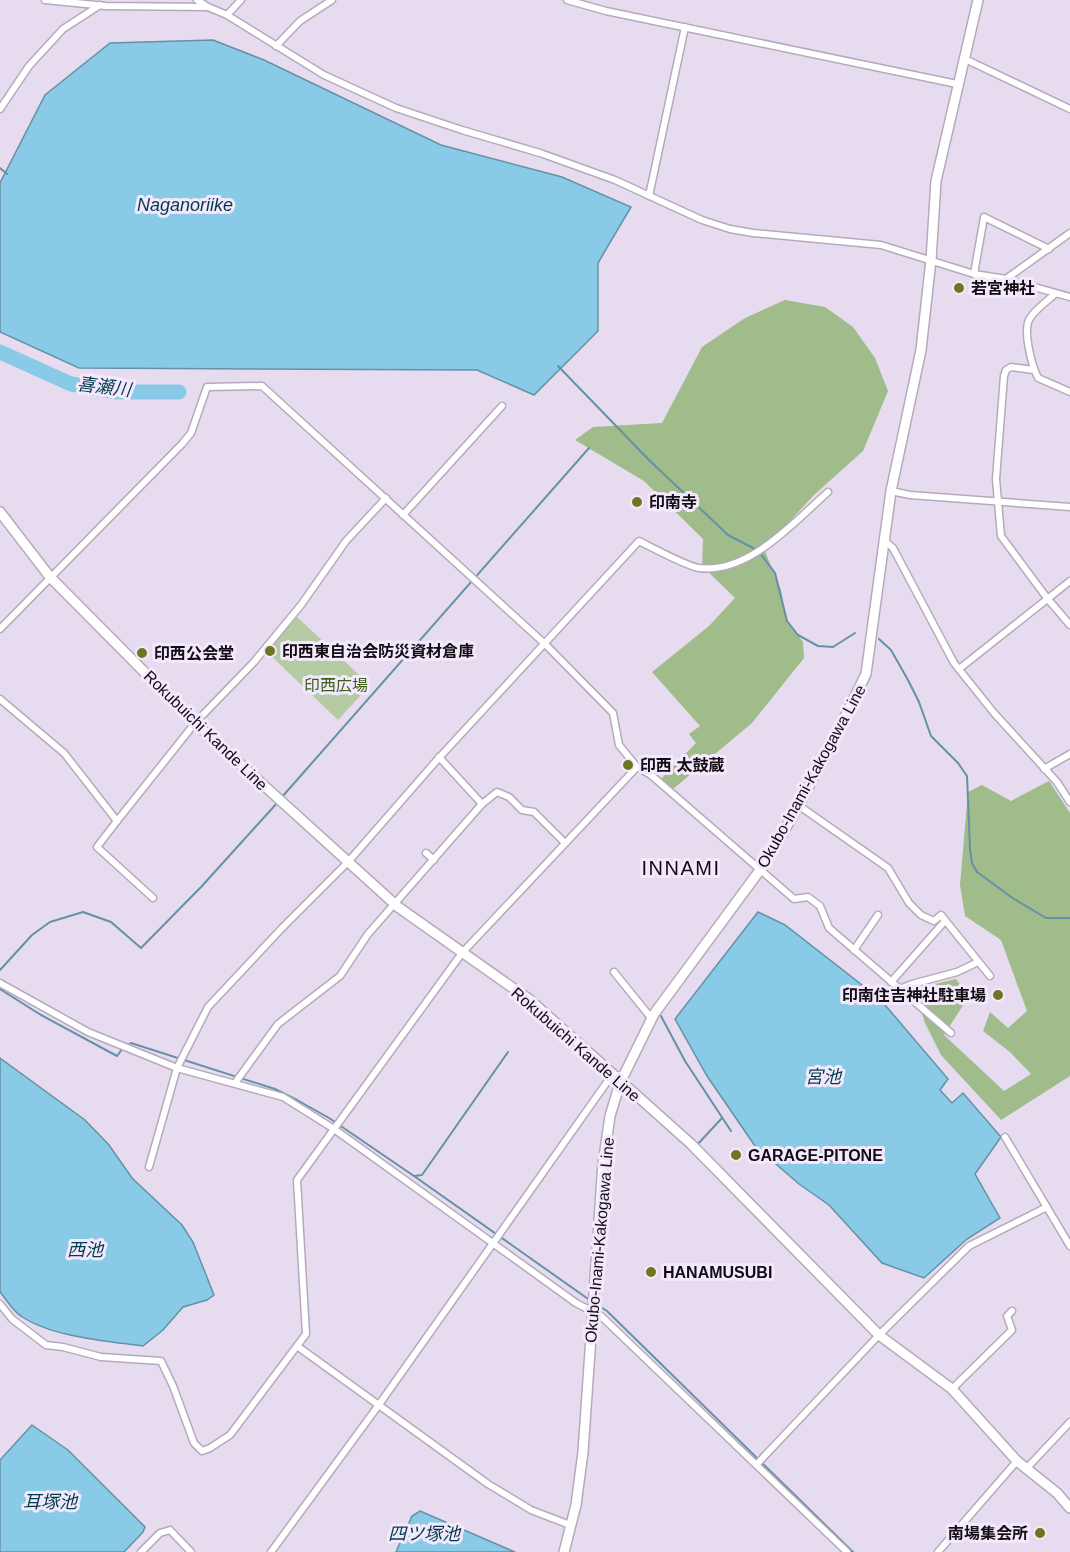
<svg xmlns="http://www.w3.org/2000/svg" width="1070" height="1552" font-family="Helvetica,'Noto Sans JP',sans-serif">
<style>
.green{fill:#b4cba4}
.forest{fill:#9fbc8a}
.water{fill:#89cae6;stroke:#6591a7;stroke-width:1.5}
.lines{fill:none;stroke-linecap:round;stroke-linejoin:round}
.stream{stroke:#6591a7;stroke-width:2}
.river{stroke:#89cae6;stroke-width:15}
.street-casing{stroke:#b5aabc;stroke-width:9}
.secondary-casing{stroke:#b5aabc;stroke-width:12}
.street{stroke:#fff;stroke-width:6}
.secondary{stroke:#fff;stroke-width:9}
.poi-dot{fill:#6d7620;stroke:#f4e9fc;stroke-width:2}
.labels{text-anchor:middle;stroke-width:6;stroke-linejoin:round;paint-order:stroke}
.poi-label{font-size:16px;font-weight:bold;fill:#110d13;stroke:#f4e9fc;text-anchor:start}
.park-label{font-size:16px;fill:#3b5f18;stroke:#f4e9fc}
.street-label{font-size:16px;fill:#110d13;stroke:#f4e9fc}
.water-label{font-size:18px;font-style:italic;fill:#003a4d;stroke:#f4e9fc}
.quarter-label{font-size:20px;letter-spacing:1.5px;fill:#110d13;stroke:#f4e9fc}
</style>
<rect width="100%" height="100%" fill="#e7dcef"/>
<path class="green" d="M297 617 370 685 338 720 266 651Z"/>
<g class="forest">
<path d="M785 300 825 307 853 327 875 358 888 391 863 451 814 495 764 549 781 590 786 620 803 642 804 658 752 723 673 789 661 779 696 743 689 734 700 726 652 672 709 626 735 598 702 566 703 539 644 481 575 440 593 427 662 423 702 347 745 318Z"/>
<path d="M1049 781 1070 813V1076L1001 1120 941 1055 925 1023 914 989 956 979 969 996 944 1035 1004 1091 1031 1074 1010 1052 983 1031 990 1012 1008 1028 1027 1011 1001 940 965 916 960 885 968 792 982 785 1011 801Z"/>
</g>
<g class="water">
<path d="M213 40 264 60 441 145 562 177 631 207 598 263V331L534 395 477 370 79 368 0 332V183L45 95 110 43Z"/>
<path d="M758 912 785 925 880 999 948 1079 940 1090 952 1103 963 1093 1001 1137 975 1174 1000 1218 967 1239 924 1278 882 1263 829 1205 799 1184 755 1146 707 1076 675 1019Z"/>
<path d="M0 1058 85 1120 109 1145 132 1178 182 1225 193 1242 214 1295 207 1300 183 1307 163 1330 143 1346C107 1341 51 1337 21 1316 13 1311 6 1299 0 1292Z"/>
<path d="M32 1425 68 1450 145 1527 143 1532 124 1552H0V1460Z"/>
<path d="M420 1511 515 1552H396L412 1516Z"/>
</g>
<g class="lines">
<g class="stream">
<path d="M0 168 7 174"/>
<path d="M558 366 648 459 728 535 755 549"/>
<path d="M760 553 775 573 787 621 798 635 818 646 833 647 855 633"/>
<path d="M879 639 891 650 908 680 919 702 931 736 958 763 967 776 970 849 972 863 977 872 1014 899 1046 918H1070"/>
<path d="M282 797 589 448"/>
<path d="M0 970 32 935 50 922 83 912 111 922 141 948 202 886 278 802"/>
<path d="M0 989 41 1015 117 1056 123 1048"/>
<path d="M661 1016 685 1061 731 1131"/>
<path d="M128 1045 131 1043 275 1089 297 1100 329 1118 414 1176 422 1175 508 1052"/>
<path d="M696 1146 722 1118"/>
<path d="M414 1176 591 1301"/>
<path d="M596 1304 607 1311 853 1552"/>
</g>
<path class="river" d="M0 352 71 384 116 392H179"/>
<defs>
<g id="street">
<path d="M45 0 106 6 207 7"/>
<path d="M197 0 208 7 227 15 324 75 396 108 462 130 540 153 615 180 702 220 730 229 753 233 881 245 974 274 1006 279 1070 297"/>
<path d="M567 0 606 11 957 84"/>
<path d="M227 15 241 0"/>
<path d="M276 46 300 21 332 0"/>
<path d="M965 59 1070 109"/>
<path d="M0 109 29 66 63 29 100 5"/>
<path d="M649 196 685 27"/>
<path d="M974 274 984 217 1049 249"/>
<path d="M1006 279 1070 233"/>
<path d="M1055 294C1047 301 1036 309 1030 318 1022 330 1032 366 1038 378L1070 392"/>
<path d="M1034 370 1011 367 1006 370 1004 376 996 479 1001 536 1047 598 1070 625"/>
<path d="M891 491 910 495 1070 507"/>
<path d="M403 515 502 406"/>
<path d="M884 540 893 548 954 663 994 713 1057 782 1070 802"/>
<path d="M0 629 182 444 191 433 207 387 262 386 545 644 613 713 619 745 637 767 651 775 794 899 808 897 820 906 829 928 951 1033"/>
<path d="M959 669 1070 581"/>
<path d="M0 699 64 753 117 821 195 723 254 662 301 605 346 541 386 498"/>
<path d="M439 757 482 804"/>
<path d="M1044 769 1070 754"/>
<path d="M798 805 888 868 909 903 921 915 934 921 941 915 990 976"/>
<path d="M117 821 97 847 153 898"/>
<path d="M426 853 434 860"/>
<path d="M854 950 878 915"/>
<path d="M614 972 652 1019"/>
<path d="M891 982 945 921"/>
<path d="M0 983 88 1032 177 1068 283 1097 334 1129 576 1303 601 1316 847 1552"/>
<path d="M900 989 912 984 957 972 978 962"/>
<path d="M235 1083 278 1024 340 976 368 934 482 804 497 792 509 797 522 810 534 812 565 843"/>
<path d="M1005 1137 1070 1246"/>
<path d="M149 1167 177 1068 208 1007 283 927 348 862 437 760 639 541C653 548 686 566 699 568 749 574 794 522 828 492"/>
<path d="M0 1304 12 1319 46 1345 63 1347 101 1357 161 1361 173 1386 194 1443 202 1451 210 1448 230 1435 306 1334 297 1180 462 953 637 767"/>
<path d="M297 1346 488 1484 531 1510 570 1525"/>
<path d="M952 1389 1012 1330 1007 1316 1012 1311"/>
<path d="M757 1464 879 1335 969 1246 1047 1207"/>
<path d="M1026 1469 1070 1422"/>
<path d="M141 1552 160 1533 170 1530 191 1552"/>
<path d="M271 1552 378 1406 612 1075"/>
<path d="M938 1552 1017 1461"/>
</g>
<g id="secondary">
<path d="M0 512 50 577 195 723 398 907 530 1000 691 1144 879 1335 952 1389 1017 1461 1057 1493 1070 1508"/>
<path d="M564 1552 576 1505 583 1452 603 1164 610 1116 620 1083 654 1014 760 870 783 833 827 753 866 674 891 491 921 350 931 260 936 181 978 0"/>
</g>
</defs>
<use href="#street" class="street-casing"/>
<use href="#secondary" class="secondary-casing"/>
<use href="#street" class="street"/>
<use href="#secondary" class="secondary"/>
</g>
<g class="poi-dot">
<circle cx="959" cy="288" r="6"/>
<circle cx="637" cy="502" r="6"/>
<circle cx="270" cy="651" r="6"/>
<circle cx="142" cy="653" r="6"/>
<circle cx="628" cy="765" r="6"/>
<circle cx="998" cy="995" r="6"/>
<circle cx="736" cy="1155" r="6"/>
<circle cx="651" cy="1272" r="6"/>
<circle cx="1040" cy="1533" r="6"/>
</g>
<g class="labels">
<g class="poi-label">
<text x="971" y="294">若宮神社</text>
<text x="649" y="508">印南寺</text>
<text x="282" y="657">印西東自治会防災資材倉庫</text>
<text x="154" y="659">印西公会堂</text>
<text x="640" y="771">印西 太鼓蔵</text>
<text x="986" y="1001" text-anchor="end">印南住吉神社駐車場</text>
<text x="748" y="1161">GARAGE-PITONE</text>
<text x="663" y="1278">HANAMUSUBI</text>
<text x="1028" y="1539" text-anchor="end">南場集会所</text>
</g>
<g class="park-label">
<text x="336" y="691">印西広場</text>
</g>
<g class="street-label">
<text transform="translate(206 730) rotate(44)" y="6">Rokubuichi Kande Line</text>
<text transform="translate(811 776) rotate(-61)" y="6">Okubo-Inami-Kakogawa Line</text>
<text transform="translate(576 1044) rotate(41)" y="6">Rokubuichi Kande Line</text>
<text transform="translate(599 1240) rotate(-85)" y="6">Okubo-Inami-Kakogawa Line</text>
</g>
<g class="water-label">
<text x="185" y="211">Naganoriike</text>
<text transform="translate(104 387) rotate(7)" y="6">喜瀬川</text>
<text x="823" y="1083">宮池</text>
<text x="85" y="1256">西池</text>
<text x="50" y="1508">耳塚池</text>
<text x="424" y="1540">四ツ塚池</text>
</g>
<g class="quarter-label">
<text x="681" y="875">INNAMI</text>
</g>
</g>
</svg>
